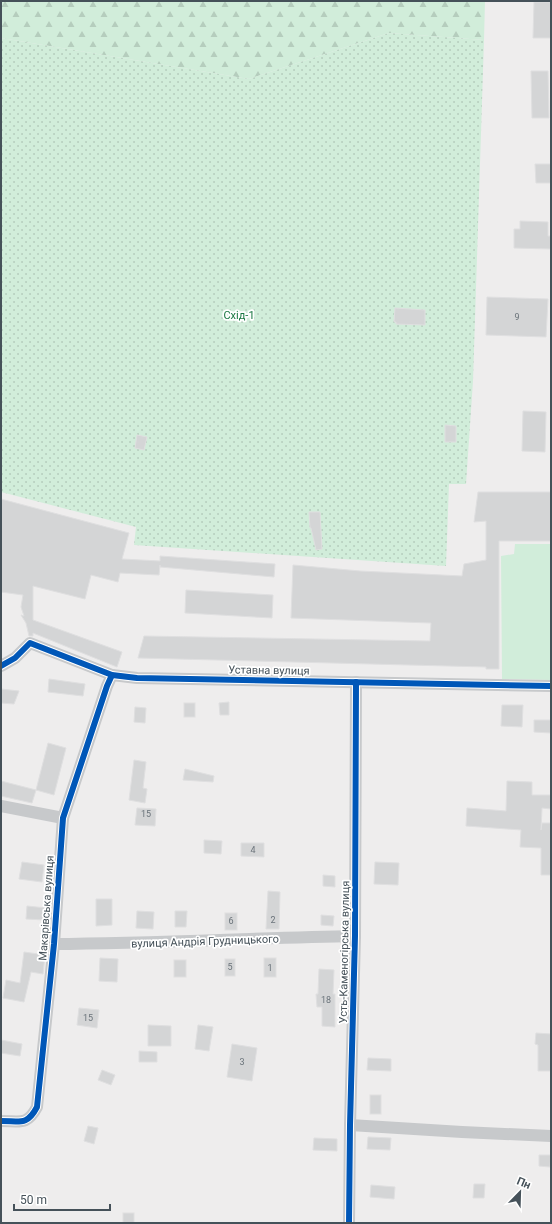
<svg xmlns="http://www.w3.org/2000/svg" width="552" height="1224" font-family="Roboto,sans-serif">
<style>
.grass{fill:#d1edda}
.forest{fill:url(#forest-firs)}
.park{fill:url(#park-dots)}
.building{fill:#d4d5d6;stroke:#dfdfe0}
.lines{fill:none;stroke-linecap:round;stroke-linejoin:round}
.street{stroke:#c7c9cb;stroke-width:12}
.cycleway-casing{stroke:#fff;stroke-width:8}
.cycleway{stroke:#0057b8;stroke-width:6}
.labels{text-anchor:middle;stroke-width:3.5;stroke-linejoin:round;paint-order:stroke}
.number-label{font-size:9px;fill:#6a737a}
.park-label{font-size:11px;fill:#197741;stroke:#fff}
.street-label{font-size:11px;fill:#455159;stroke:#fff}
</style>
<defs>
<pattern id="forest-firs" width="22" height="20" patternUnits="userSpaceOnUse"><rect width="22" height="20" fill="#d1edda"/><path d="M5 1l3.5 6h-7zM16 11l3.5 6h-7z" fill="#b5cdbd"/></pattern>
<pattern id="park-dots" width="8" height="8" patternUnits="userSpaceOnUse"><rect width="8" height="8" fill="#d1edda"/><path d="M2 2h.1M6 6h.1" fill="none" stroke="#b5cdbd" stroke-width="1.8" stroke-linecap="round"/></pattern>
</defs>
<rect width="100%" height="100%" fill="#eeeded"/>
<path class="grass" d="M515 544H551V680L502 679 501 556 514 554Z"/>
<path class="forest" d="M1 1H485L484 40 389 33 249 79 1 38Z"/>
<path class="park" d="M389 33 484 40 473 381 466 484H449L446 566 134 545 136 527 1 492V38L249 79Z"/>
<g class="building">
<path d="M534 2H551V38H533Z"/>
<path d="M531 71H548L549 118H532Z"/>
<path d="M535 164H551V183H536Z"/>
<path d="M520 221 548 222V236H551V249L514 248V229H520Z"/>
<path d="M487 297 548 299 546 337 486 335Z"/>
<path d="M395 308 425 310V325L396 324V322H394Z"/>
<path d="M523 411 546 412 545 452 522 451Z"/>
<path d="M445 425 456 426V442H445Z"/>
<path d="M137 435 147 437 144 450 135 448Z"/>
<path d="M478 492H551V541H499V669H486V667L138 658 144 636 430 641 431 623 291 618 293 565 360 571 462 576 464 564 486 560V521L474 522Z"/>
<path d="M1 499 129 533 122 559 160 561V556L275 564 274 577 160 567V565L159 575 120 573 118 582 91 575 85 599 33 586V620L122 652 117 667 33 633V636H29L26 623 21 615 24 616 21 607 23 595 1 592Z"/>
<path d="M309 512H320L322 549 316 550 311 528H310Z"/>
<path d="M186 590 273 595 272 618 185 613Z"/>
<path d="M49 679 85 684 83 696 48 692Z"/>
<path d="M1 689 19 691 14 704 1 703Z"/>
<path d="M229 702V715H220L219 703Z"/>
<rect x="184" y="703" width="11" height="14"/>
<path d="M502 705H523L522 727 501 726Z"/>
<path d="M135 707 146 708 145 723 134 722Z"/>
<path d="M534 720H551V733L534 732Z"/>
<path d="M48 743 66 748 54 795 36 790Z"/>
<path d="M134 760 146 762 143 788 147 789 145 803 129 800Z"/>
<path d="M185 769 214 776 213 782 183 780Z"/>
<path d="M1 781 36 790 32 803 1 796Z"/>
<path d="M507 781 532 782V795H551V809L542 808 541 830 542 823H551V875H541V848L520 847 521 830 466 826 467 808 506 811Z"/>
<path d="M137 808 156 809 155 826 135 825Z"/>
<path d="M204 840 222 841 221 854 204 853Z"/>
<path d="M241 843H264V857L241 856Z"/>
<path d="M22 862 44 865 42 882 19 879Z"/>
<path d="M375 862 399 863 398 885 374 884Z"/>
<path d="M323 875 335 876V887L323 886Z"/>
<path d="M268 891 280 892 279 929H266Z"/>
<path d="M96 899H112V925L96 926Z"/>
<path d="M27 906 46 908 45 920 26 919Z"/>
<path d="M137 911 154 912 153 929 136 928Z"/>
<path d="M175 911H187L186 927H175Z"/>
<rect x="225" y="913" width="12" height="17"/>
<path d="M321 915 334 916 333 926 321 925Z"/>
<path d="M24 952 45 955 43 974 31 972 24 1002 3 998 6 980 20 983Z"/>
<path d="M100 958 118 959 117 982 99 981Z"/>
<rect x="264" y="958" width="12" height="19"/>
<rect x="225" y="959" width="10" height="17"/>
<rect x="174" y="960" width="12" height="17"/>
<path d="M319 969 334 970 333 994H335V1027L322 1026V1007H317L316 994H318Z"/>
<path d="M79 1008 99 1010 97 1028 77 1025Z"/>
<path d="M148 1025 171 1026V1046H148Z"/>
<path d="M198 1025 213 1027 209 1051 195 1049Z"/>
<path d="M536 1033 551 1034V1071H538V1045L535 1044Z"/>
<path d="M1 1040 22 1044 20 1056 1 1053Z"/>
<path d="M232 1044 257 1048 252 1081 227 1077Z"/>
<path d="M139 1051 157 1052V1062H139Z"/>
<path d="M368 1058 391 1059V1071L367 1070Z"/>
<path d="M102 1070 115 1075 111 1085 98 1080Z"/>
<rect x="370" y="1095" width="11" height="19"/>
<path d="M88 1126 98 1128 94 1144 84 1141Z"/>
<path d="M368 1137 391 1138 390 1150 367 1149Z"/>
<path d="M314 1138 337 1139V1151L313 1150Z"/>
<path d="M539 1155H551L550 1167 539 1166Z"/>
<path d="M474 1184H485L484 1198H473Z"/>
<path d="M371 1185 395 1187 394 1199 370 1197Z"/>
<rect x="123" y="1213" width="11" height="10"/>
</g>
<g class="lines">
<g class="street">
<path d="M1 666 15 658 30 643 112 675 137 678 551 686"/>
<path d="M1 806 63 818"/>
<path d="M54 944C155 943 255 938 355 936"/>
<path d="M1 1121C20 1121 27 1126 37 1107L54 944 63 818 107 686 112 675"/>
<path d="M350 1125 462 1132 551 1136"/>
<path d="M349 1223 350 1125 355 936 356 682"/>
</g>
<defs>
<g id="cycleway">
<path d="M1 666 15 658 30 643 112 675 137 678 551 686"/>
<path d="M1 1121C20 1121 27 1126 37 1107L54 944 63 818 107 686 112 675"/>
<path d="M349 1223 350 1125 355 936 356 682"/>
</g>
</defs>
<use href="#cycleway" class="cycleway-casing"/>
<use href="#cycleway" class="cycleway"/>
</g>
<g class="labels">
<g class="number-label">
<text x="517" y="320">9</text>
<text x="146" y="817">15</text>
<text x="253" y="853">4</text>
<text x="273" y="923">2</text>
<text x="231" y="924">6</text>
<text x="230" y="970">5</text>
<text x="270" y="971">1</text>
<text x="326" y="1003">18</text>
<text x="88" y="1021">15</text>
<text x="242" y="1065">3</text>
</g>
<g class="park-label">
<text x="239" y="319">Схід-1</text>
</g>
<g class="street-label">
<text transform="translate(269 670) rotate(1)" y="4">Уставна вулиця</text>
<text transform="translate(46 908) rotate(-86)" y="4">Макарівська вулиця</text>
<text transform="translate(205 941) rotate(-2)" y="4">вулиця Андрія Грудницького</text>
<text transform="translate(344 952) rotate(-89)" y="4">Усть-Каменогірська вулиця</text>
</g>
</g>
<rect width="552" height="1224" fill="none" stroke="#455159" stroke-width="4"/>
<g transform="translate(520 1192) rotate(23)" stroke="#ffffff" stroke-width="3" paint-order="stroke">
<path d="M0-3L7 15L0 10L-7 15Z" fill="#455159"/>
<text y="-6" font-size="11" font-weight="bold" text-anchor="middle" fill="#455159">Пн</text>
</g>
<path d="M14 1204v6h96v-6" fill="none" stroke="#455159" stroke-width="2"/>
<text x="20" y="1204" font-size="12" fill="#455159" stroke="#ffffff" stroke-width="3" paint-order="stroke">50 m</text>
</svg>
